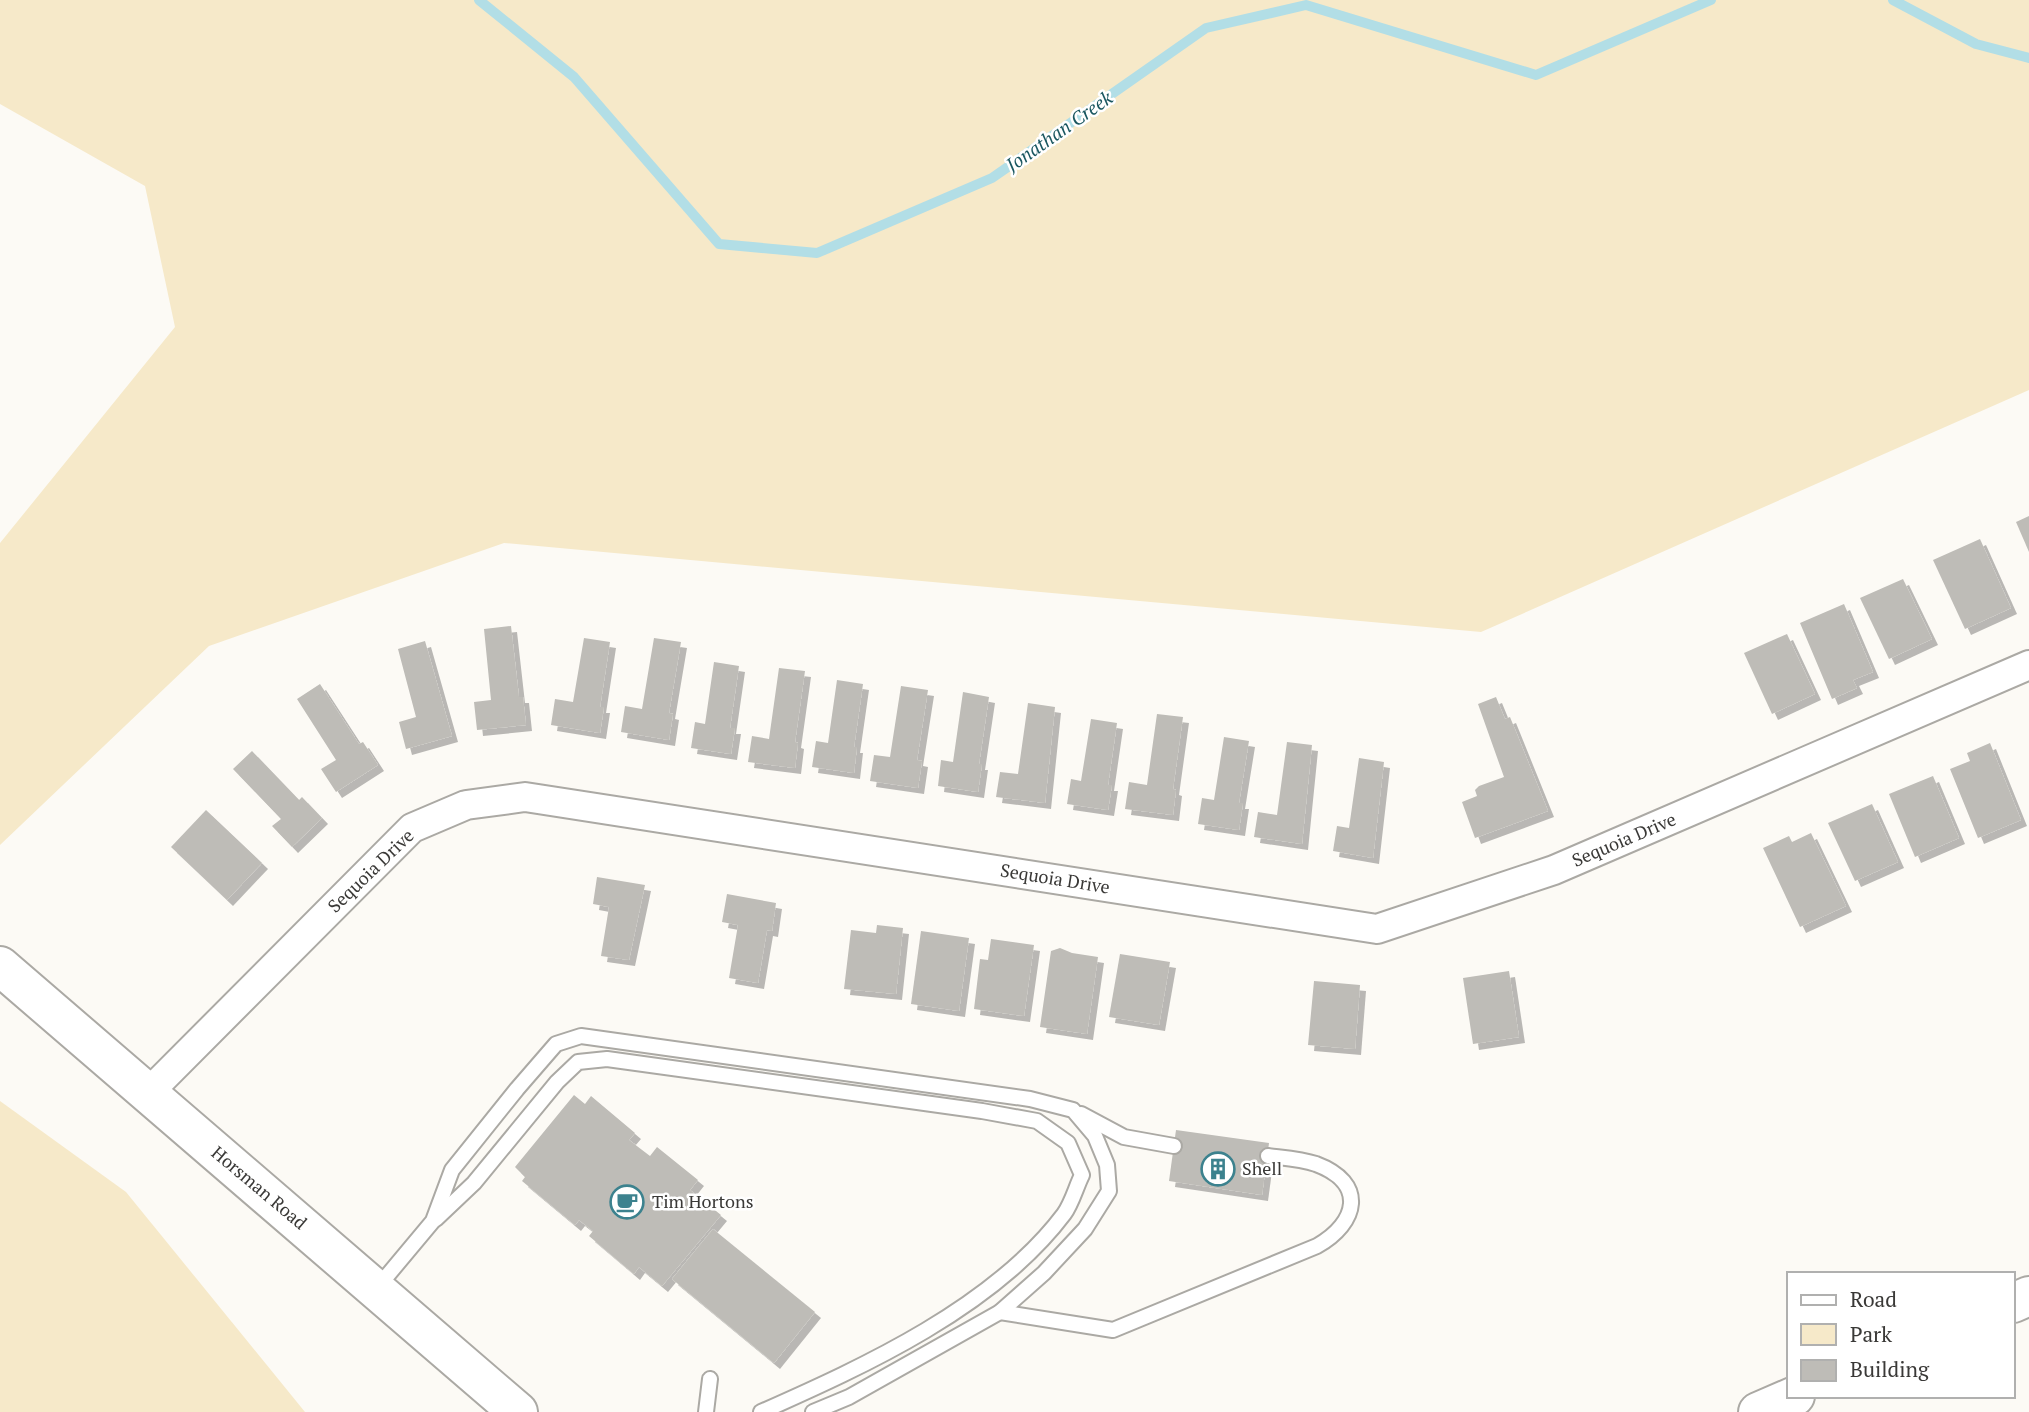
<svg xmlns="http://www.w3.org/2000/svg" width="2029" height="1412" font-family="'PT Serif',serif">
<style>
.green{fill:#f6e9c9}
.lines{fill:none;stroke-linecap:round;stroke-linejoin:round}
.stream{stroke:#b2dee6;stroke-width:10}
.building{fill:#bebcb7;filter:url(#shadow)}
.lane-casing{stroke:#aba9a4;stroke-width:18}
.street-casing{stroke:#aba9a4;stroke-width:32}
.secondary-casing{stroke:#aba9a4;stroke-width:42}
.primary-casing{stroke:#aba9a4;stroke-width:42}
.lane{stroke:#fff;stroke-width:14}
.street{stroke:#fff;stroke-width:28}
.secondary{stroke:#fff;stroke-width:38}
.primary{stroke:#fff;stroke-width:38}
.labels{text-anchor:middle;stroke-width:5;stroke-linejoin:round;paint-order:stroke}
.street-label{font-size:18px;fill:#3a3937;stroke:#fff}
.poi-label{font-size:18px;fill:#3a3937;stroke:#fff;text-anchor:start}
.water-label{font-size:19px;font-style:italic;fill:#1a5760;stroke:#fff}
</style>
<defs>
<filter id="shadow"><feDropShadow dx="6" dy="6" stdDeviation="0" flood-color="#0004"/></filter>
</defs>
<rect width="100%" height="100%" fill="#fcfaf5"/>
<g class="green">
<path d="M0 0H2029V390L1481 632 504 543 209 646 0 845V543L175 327 145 186 0 104Z"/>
<path d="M0 1101 126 1192 305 1412H0Z"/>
</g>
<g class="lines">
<g class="stream">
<path d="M479 0 574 77 719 244 817 253 992 178 1206 28 1306 5 1536 75 1711 0"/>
<path d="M1893 0 1976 44 2029 58"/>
</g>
</g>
<g class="building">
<path d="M2029 516V552L2016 522Z"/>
<path d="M1980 539 2011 608 1965 629 1933 560Z"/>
<path d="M1903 579 1932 639 1889 659 1860 598Z"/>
<path d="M1844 604 1873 672 1853 680 1857 688 1832 699 1800 623Z"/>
<path d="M511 626 519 697H523L526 725 477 730 474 702 491 700 484 629Z"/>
<path d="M1787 634 1815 694 1772 714 1744 653Z"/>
<path d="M584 638 610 642 600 707H604L600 733 551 725 555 699 573 702Z"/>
<path d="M654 638 681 642 669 713 673 714 669 740 621 732 625 706 642 709Z"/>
<path d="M425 641 452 736 406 749 399 722 416 717 398 649Z"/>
<path d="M714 662 739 666 730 728H735L731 754 691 748 695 722 705 724Z"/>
<path d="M779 668 805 671 795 742 798 743 795 768 748 762 752 736 769 739Z"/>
<path d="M837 680 863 684 854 747H857L854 773 812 767 816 741 828 743Z"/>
<path d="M320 684 359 744 363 742 378 765 336 792 321 769 336 760 297 699Z"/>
<path d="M901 686 928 690 917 760 922 761 918 788 870 781 874 755 890 757Z"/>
<path d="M963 692 989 697 979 764H982L978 792 938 786 941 760 953 762Z"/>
<path d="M1496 697 1505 719 1510 717 1548 811 1475 838 1462 802 1477 796 1475 790 1479 786 1504 777 1478 704Z"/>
<path d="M1028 703 1055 707 1045 803 996 797 1000 772 1018 774Z"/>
<path d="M1157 714 1183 717 1173 789 1176 790 1173 815 1125 809 1129 782 1147 785Z"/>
<path d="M1091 719 1117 723 1108 785H1112L1108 810 1067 804 1071 779 1081 781Z"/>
<path d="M1224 737 1249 741 1239 803H1243L1239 830 1198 824 1202 798 1214 800Z"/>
<path d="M1287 742 1312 745 1302 844 1254 837 1258 812 1277 815Z"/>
<path d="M1990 743 2021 820 1978 838 1950 769 1970 761 1967 753Z"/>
<path d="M252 751 299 800 302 797 322 818 292 847 272 826 281 819 233 769Z"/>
<path d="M1359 758 1384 762 1373 858 1333 851 1337 826 1349 828Z"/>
<path d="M1933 776 1959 838 1915 857 1889 794Z"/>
<path d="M1872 804 1898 862 1855 881 1828 823Z"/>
<path d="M206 810 262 863 227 900 171 847Z"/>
<path d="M1811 833 1846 906 1800 927 1763 848 1789 836 1792 842Z"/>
<path d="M597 877 645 885 629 960 601 956 609 907 593 904Z"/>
<path d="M727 894 776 903 772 931 767 930 758 983 729 978 738 925 722 922Z"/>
<path d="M877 925 903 928 896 994 844 989 851 930 876 933Z"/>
<path d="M921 931 969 938 959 1011 911 1004Z"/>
<path d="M991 939 1034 945 1024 1016 974 1009 980 959 988 960Z"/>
<path d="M1060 948 1072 953 1098 957 1087 1034 1040 1027 1051 951Z"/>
<path d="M1120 954 1170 962 1159 1025 1109 1017Z"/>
<path d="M1509 971 1519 1037 1473 1044 1463 978Z"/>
<path d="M1314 981 1360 985 1355 1049 1308 1045Z"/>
<path d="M574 1095 585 1104 591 1096 635 1133 629 1140 650 1156 657 1147 698 1180 690 1190 721 1215 662 1286 639 1267 634 1274 589 1236 593 1231 579 1220 575 1225 522 1181 525 1177 515 1167Z"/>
<path d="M1176 1130 1269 1143 1262 1195 1169 1181Z"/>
<path d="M713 1229 815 1312 774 1363 672 1279Z"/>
</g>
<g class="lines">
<defs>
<g id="lane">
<path d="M1081 1114 1124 1137 1174 1146"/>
<path d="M436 1219 474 1183 557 1082 578 1062 607 1059 982 1111 1037 1121 1068 1143 1082 1175C1076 1187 1072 1203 1064 1214 994 1307 865 1366 761 1412"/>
<path d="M377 1288 433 1221 452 1170 517 1089 556 1044 581 1036 1030 1099 1073 1110 1095 1136 1107 1165 1109 1191 1085 1229 1044 1273 1000 1312 849 1397 813 1412"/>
<path d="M1000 1312 1113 1330 1317 1246C1358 1223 1367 1183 1316 1164 1301 1159 1284 1158 1268 1156"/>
<path d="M706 1412 710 1379"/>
</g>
<path id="street" d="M148 1093 412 828 466 805 525 797 1377 929 1554 870 2029 665"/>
<path id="secondary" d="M0 966 518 1412"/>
<g id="primary">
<path d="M2013 1303 2029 1296"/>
<path d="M1758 1412 1795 1396"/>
</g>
</defs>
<use href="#lane" class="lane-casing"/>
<use href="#street" class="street-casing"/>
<use href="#secondary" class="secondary-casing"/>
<use href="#primary" class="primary-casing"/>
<use href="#lane" class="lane"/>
<use href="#street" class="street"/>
<use href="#secondary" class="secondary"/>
<use href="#primary" class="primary"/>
</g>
<defs>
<symbol id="building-ring" viewBox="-11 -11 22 22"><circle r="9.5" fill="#fff" stroke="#3c828e" stroke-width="1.5"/><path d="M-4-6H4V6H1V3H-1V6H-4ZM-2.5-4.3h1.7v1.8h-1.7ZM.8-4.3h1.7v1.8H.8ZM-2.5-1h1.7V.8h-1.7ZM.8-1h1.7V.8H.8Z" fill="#3c828e"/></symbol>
<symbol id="cafe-ring" viewBox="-11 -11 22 22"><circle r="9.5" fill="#fff" stroke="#3c828e" stroke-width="1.5"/><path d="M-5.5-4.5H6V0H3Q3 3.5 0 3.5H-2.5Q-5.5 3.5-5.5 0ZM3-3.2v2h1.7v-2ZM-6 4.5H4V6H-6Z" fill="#3c828e"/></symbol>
</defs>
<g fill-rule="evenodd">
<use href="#building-ring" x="1199" y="1150" width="38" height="38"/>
<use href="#cafe-ring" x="608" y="1183" width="38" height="38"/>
</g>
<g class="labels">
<g class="street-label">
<text transform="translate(1624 840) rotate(-23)" y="6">Sequoia Drive</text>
<text transform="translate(371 871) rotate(-44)" y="6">Sequoia Drive</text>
<text transform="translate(1055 879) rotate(9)" y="6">Sequoia Drive</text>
<text transform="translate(259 1188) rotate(40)" y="6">Horsman Road</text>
</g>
<g class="poi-label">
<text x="1242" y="1175">Shell</text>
<text x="652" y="1208">Tim Hortons</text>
</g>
<g class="water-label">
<text transform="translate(1059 131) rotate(-35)" y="7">Jonathan Creek</text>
</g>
</g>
<rect x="1787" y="1272" width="228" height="126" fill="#ffffff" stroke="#b0b0af" stroke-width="2"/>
<rect x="1801" y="1295" width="35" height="10" fill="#ffffff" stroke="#b0b0af" stroke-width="2"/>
<text x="1850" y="1307" font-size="21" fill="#3a3937">Road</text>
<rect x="1801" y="1324" width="35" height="21" fill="#f6e9c9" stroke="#b0b0af" stroke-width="2"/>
<text x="1850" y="1342" font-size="21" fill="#3a3937">Park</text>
<rect x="1801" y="1360" width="35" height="21" fill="#bebcb7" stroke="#b0b0af" stroke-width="2"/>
<text x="1850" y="1377" font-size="21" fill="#3a3937">Building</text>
</svg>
